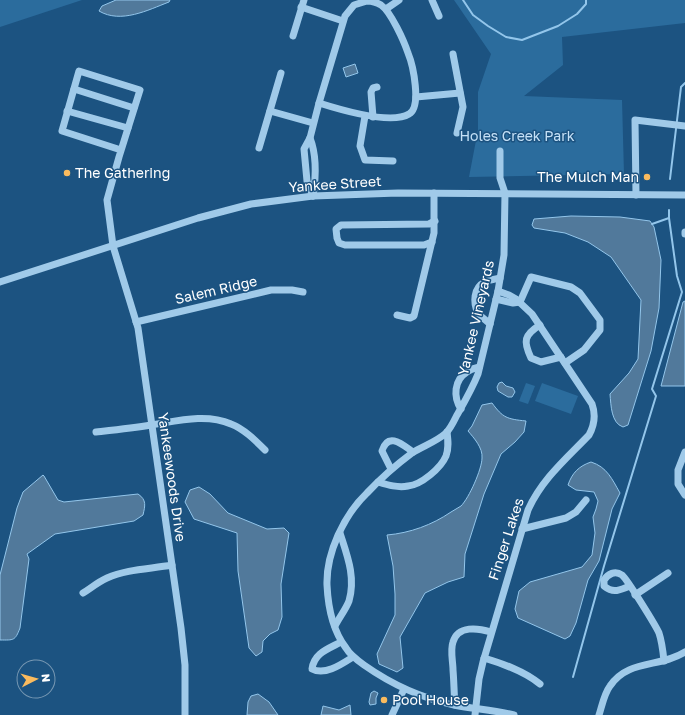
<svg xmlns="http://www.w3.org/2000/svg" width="685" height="715" font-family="'Golos Text',sans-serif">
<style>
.green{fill:#2b6c9d}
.water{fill:#51799b;stroke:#93c6eb}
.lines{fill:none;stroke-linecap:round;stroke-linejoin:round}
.stream{stroke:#93c6eb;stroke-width:2}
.minor{stroke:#a0cae9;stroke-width:7}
.poi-dot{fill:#fabb5e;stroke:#1c5381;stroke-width:1.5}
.labels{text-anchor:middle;stroke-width:3;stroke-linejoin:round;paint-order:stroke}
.park-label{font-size:14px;fill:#c5e1f7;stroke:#1c5381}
.poi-label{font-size:14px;fill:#fff;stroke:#1c5381;text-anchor:start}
.street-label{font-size:14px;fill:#fff;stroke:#1c5381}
</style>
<rect width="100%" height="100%" fill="#1c5381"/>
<g class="green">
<path d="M0 0H82L0 27Z"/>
<path d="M454 0H685V23L562 37 563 65 524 96 622 100 624 174 469 177 478 130V92L491 54Z"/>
<path d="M526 383 535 386 528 404 519 401Z"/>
<path d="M542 383 578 396 571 414 535 401Z"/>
</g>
<g class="water">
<path d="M116 0H170L169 2C148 10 121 24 99 11L102 6Z"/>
<path d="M355 64 358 73 346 77 343 68Z"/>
<path d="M571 216 620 217 650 221 654 227 661 260 659 308 651 351 628 425 623 427C611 423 611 405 610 394L629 373 638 359 641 300 611 257 588 242 565 233 534 228 532 225 534 219Z"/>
<path d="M685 301V386H661L683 302Z"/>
<path d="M502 382 506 386 513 388 515 392 512 397H508L498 391 497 387 499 383Z"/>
<path d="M492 403C503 418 507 419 526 421L524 432 515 442 501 454 484 494 465 554 464 577 448 582 425 593 400 637 403 668 397 672 379 664 377 654 395 615V594L393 566 387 535C410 533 432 525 451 512 454 510 458 508 461 506 469 498 482 469 482 458 483 448 474 438 468 431L472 426 482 405Z"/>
<path d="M591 462C607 467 612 479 620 493L612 509 599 561 588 580 576 623 570 636 565 639 518 618 515 609 519 591 530 582 582 567 592 555 595 533 593 517 596 509 598 501 594 492 576 490 568 485C572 473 579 466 591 462Z"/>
<path d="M43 475 44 476 58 500 64 502 138 494C147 500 145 506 143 515L134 521 55 534 27 554 29 559 20 628C15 641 14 640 0 640V575L17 508 23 492Z"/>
<path d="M199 487 210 494 228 513 267 529 284 528 289 533 281 584 282 617 278 630 270 634 263 641 262 652 256 656 249 648 238 571 237 533 194 519 185 502 190 490Z"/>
<path d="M374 691 378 693 376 698V704L370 705 369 702 371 693Z"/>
<path d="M258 694 269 702 278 715H247L248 702 251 696Z"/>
<path d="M350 705 351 715H321L323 706 339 710Z"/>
</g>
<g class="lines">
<g class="stream">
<path d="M463 0 473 15 488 26 506 37 522 40 558 26 577 14 586 4V0"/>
<path d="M670 179 681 87 685 83"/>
<path d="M652 224 669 218"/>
<path d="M573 677 604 566 656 396 652 389 682 292 677 276 669 218V210"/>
</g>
<g class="minor">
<path d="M432 0 439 16"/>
<path d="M367 1C372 1 376 2 381 5 391 12 404 41 408 53 413 65 422 107 409 114 391 125 338 109 319 103L345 16 354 5Z"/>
<path d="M301 7 343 21"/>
<path d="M386 9 399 0"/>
<path d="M293 36 304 0"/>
<path d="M453 54 463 107 457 133"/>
<path d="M74 89 134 108"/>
<path d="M416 97 460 93"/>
<path d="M67 111 128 128"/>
<path d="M270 111 313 123"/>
<path d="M365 116 360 146 365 160 393 161"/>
<path d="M373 117 371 92 373 88 377 87"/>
<path d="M310 138C317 156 316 177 313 196"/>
<path d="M259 148 281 73"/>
<path d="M121 150 62 131 79 71 140 90 119 157 107 200 113 246 138 328 181 628 185 665V715"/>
<path d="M500 151V178L505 193 504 255 498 291 478 374C472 389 465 401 457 415 454 421 451 428 446 433 436 442 423 446 412 453 396 465 381 478 367 493 344 515 326 553 327 585 328 606 333 631 346 648 350 655 357 660 364 665 391 684 421 698 454 705 474 709 494 710 514 715"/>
<path d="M636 195 635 120 685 126"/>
<path d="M313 196 307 181 304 149 310 138 319 103"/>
<path d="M685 232V234"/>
<path d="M432 242 424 245H345L339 243 337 238 336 229 341 225 429 224 435 221"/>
<path d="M0 282 198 218 251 204 313 196 398 193 685 195"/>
<path d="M496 299 513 303 520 302"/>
<path d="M520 302 531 277 571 287 580 293 600 320V330L584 350 565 363"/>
<path d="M397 315 410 318 414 316 434 233V193"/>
<path d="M136 322 271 290H292L303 292"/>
<path d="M490 324C486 320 481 317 478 313 473 303 473 288 485 282 489 280 495 279 500 278"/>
<path d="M540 325C524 335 523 341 531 358L541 362 561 357"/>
<path d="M461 409C453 397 454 380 467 372 471 369 476 368 479 367"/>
<path d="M96 432C114 430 133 428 151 425 177 421 206 413 231 424 244 429 255 440 265 450"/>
<path d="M685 452 678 470V484L685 495"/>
<path d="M391 469 382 451C388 431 403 445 413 452"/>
<path d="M378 482C388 485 398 488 408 486 421 485 441 468 446 456 449 448 448 440 447 432"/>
<path d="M522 529 566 518 576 512 586 500"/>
<path d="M630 586C619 590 614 594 604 586V580C608 574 615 570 622 575 627 579 656 626 659 633 662 642 663 651 664 661"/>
<path d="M83 593C91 588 98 582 107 578 127 569 150 569 172 565"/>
<path d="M635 595 668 573"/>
<path d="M335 626C339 618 346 609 349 601 356 577 347 555 340 533"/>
<path d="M341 642C328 649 314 653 312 669 325 676 342 664 353 657"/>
<path d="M484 658C504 664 524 671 540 684"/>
<path d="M455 705C454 693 454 682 453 670 453 662 450 650 453 642 458 625 478 628 491 632"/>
<path d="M392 715 404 689"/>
<path d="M475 715 479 679 483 662 528 510C542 479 566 459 589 435 595 424 596 415 592 404L532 314 516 299 509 295 498 291"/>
<path d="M599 715C602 706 604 694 610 686 628 659 660 668 685 652"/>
</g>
</g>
<g class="poi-dot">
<circle cx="67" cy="173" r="4"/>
<circle cx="647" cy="177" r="4"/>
<circle cx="384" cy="700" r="4"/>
</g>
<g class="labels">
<g class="park-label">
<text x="517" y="141">Holes Creek Park</text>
</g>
<g class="poi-label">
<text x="75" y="178">The Gathering</text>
<text x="639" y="182" text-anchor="end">The Mulch Man</text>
<text x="392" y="705">Pool House</text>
</g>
<g class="street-label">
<text transform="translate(335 184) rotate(-4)" y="5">Yankee Street</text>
<text transform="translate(216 290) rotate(-13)" y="5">Salem Ridge</text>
<text transform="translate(476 318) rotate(-77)" y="5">Yankee Vineyards</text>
<text transform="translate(172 477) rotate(82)" y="5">Yankeewoods Drive</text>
<text transform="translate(506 539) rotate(-72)" y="5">Finger Lakes</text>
</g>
</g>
<g transform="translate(36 679) rotate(84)"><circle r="19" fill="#1c5381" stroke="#7798b3"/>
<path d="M0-3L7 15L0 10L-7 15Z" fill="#fabb5e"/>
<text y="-6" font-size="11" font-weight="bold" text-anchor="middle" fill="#ffffff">N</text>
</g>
</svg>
